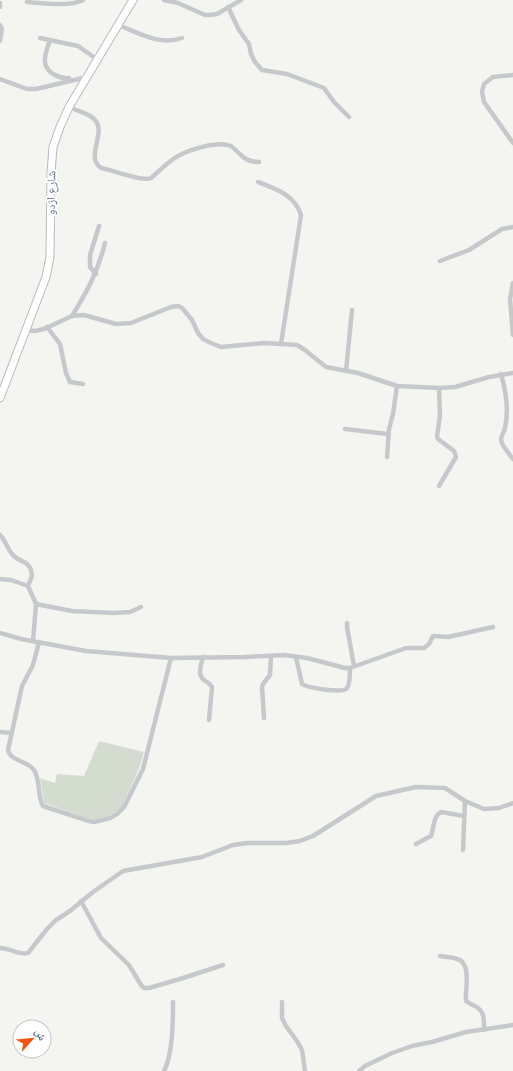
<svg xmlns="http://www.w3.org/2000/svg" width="513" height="1071" font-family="Arial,'Noto Naskh Arabic',sans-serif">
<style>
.green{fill:#d4dcd0}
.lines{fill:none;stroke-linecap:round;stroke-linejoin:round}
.secondary-casing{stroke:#b7bcc1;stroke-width:9}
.street{stroke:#c6c9cc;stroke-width:4.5}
.secondary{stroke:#fff;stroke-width:7}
.labels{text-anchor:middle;stroke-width:4;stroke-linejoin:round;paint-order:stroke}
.street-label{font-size:12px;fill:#607284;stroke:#fff}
</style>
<rect width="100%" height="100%" fill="#f4f5f0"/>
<path class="green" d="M99 741 144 752 139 769 122 806 117 811 108 816 93 820 44 803 40 778 55 783 57 774 84 776Z"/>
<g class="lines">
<defs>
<path id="secondary" d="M0 398 46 277 50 257 51 173 53 147 60 127 69 107 133 0"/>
</defs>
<use href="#secondary" class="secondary-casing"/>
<g class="street">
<path d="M164 0 178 3 205 15H209L217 14 241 0"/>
<path d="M27 2C42 3 70 7 83 0"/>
<path d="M0 3V7"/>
<path d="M228 7 239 30 249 44 251 54 255 62 262 70 287 74 324 88 334 102 349 117"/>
<path d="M0 25 2 29 0 41"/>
<path d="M118 25C139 33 160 46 182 38"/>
<path d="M40 38 78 46 98 60"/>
<path d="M50 40C48 46 44 55 45 62 46 73 60 79 69 78"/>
<path d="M513 75 493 77 484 84 482 92 484 102 513 143"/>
<path d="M0 79 27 89H36L87 77"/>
<path d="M69 107C77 111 87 113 93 118 109 131 84 156 101 168 113 170 142 182 151 178 158 172 165 165 172 160 183 151 217 140 231 146 234 148 237 152 240 154 245 160 252 162 259 162"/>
<path d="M258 182C276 189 295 195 301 215L281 344"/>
<path d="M440 261 469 250 502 229 513 227"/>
<path d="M96 274 90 267V255L99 226"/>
<path d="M513 283 510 299 513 335"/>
<path d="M72 316C87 292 98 271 105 243"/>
<path d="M47 327 60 344 66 373 70 382 83 384"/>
<path d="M26 330 35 331 44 329 72 316 84 315 116 324 131 323 171 307 178 306 182 308 192 320 198 333 203 339 211 343 221 347 264 343 297 345 305 350 326 367 358 373 397 386 439 388 455 387 489 377 513 373"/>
<path d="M346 371 352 310"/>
<path d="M501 374C506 391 509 410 505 428 504 433 501 435 501 440 502 446 509 454 513 459"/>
<path d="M345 429 388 434"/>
<path d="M387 457 389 429 393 414 397 386"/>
<path d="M439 486 456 457 454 451 438 439 437 436 440 416 439 388"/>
<path d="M0 535C6 541 7 548 12 554 20 564 30 558 32 576L28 586"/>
<path d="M0 579 11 580 28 586 36 604 33 641"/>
<path d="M36 604 72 611 114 613 130 612 141 607"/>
<path d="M347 623V627L354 666"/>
<path d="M0 633 21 639 86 651 171 658 245 657 284 655 307 658 345 668H350L406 648H424L429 644 433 636 448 637 493 627"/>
<path d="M39 642 33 665 22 686 8 750C11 762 27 760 34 770 41 781 37 796 43 806L89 821 94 822 110 818 117 814 124 807 143 769 171 658"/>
<path d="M203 657C201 665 197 675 204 680 208 683 210 683 212 687L209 720"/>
<path d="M296 657 302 684C308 688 340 693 346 689 350 686 350 673 350 668"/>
<path d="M264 718 262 687 263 684 270 675 271 656"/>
<path d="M0 732 11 733"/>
<path d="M416 844 431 836C434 828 433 816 441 812L464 816"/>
<path d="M463 850 465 801"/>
<path d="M81 901 101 938 129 965 141 985 144 988H149L180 979 223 965"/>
<path d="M0 948C10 948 20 956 28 953L47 929 56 920 70 911 93 892 123 871 202 857 233 845 248 843H286L300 841 313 836 376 796 416 787 445 788 465 801 484 809 499 808 513 803"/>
<path d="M440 956C446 957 454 957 460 960 471 967 465 990 466 1001 470 1004 474 1005 478 1008 485 1013 484 1022 484 1030"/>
<path d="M282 1002V1018L286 1026 297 1041 302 1050 305 1071"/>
<path d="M164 1071C173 1054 173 1021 173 1002"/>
<path d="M359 1071 365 1066 392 1053 412 1046 432 1042 466 1032 513 1025"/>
</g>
<use href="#secondary" class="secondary"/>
</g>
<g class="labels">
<g class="street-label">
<text transform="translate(51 193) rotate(-89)" y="4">شارع ازدو</text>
</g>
</g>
<g transform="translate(32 1039) rotate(63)"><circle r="19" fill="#ffffff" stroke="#bfc7ce"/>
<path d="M0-3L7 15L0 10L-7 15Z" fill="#f35211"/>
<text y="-6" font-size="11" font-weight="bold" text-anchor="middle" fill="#607284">ش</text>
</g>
</svg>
